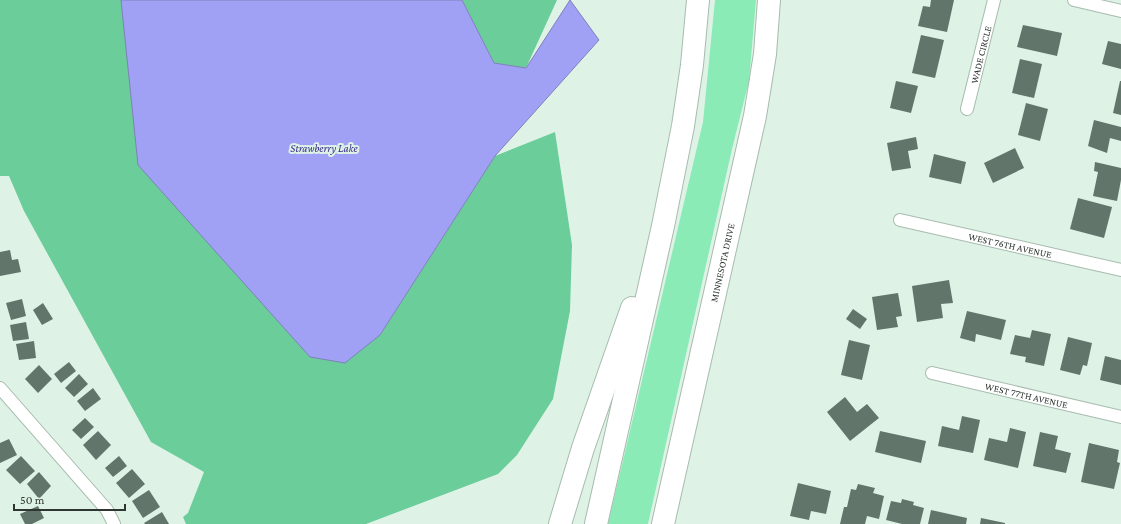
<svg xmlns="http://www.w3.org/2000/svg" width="1121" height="524" font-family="'Crimson Pro',serif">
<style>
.green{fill:#8aebb6}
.forest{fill:#6bcd99}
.water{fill:#a0a1f5;stroke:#7e81ba}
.building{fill:#62756a}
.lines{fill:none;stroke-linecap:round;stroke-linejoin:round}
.street-casing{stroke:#a7bbaf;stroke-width:14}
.highway-casing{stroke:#a7bbaf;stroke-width:24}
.street{stroke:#fff;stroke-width:12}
.highway{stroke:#fff;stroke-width:22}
.labels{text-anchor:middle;stroke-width:4;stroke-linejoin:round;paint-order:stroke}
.street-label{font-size:10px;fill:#2e3631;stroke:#def3e6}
.water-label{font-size:11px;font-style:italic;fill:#382b89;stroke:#def3e6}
</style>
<rect width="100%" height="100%" fill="#def3e6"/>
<path class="green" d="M715 0H756L749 81 732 149 648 524H608L703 122Z"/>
<g class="forest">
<path d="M0 0H125L380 335 495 156 555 132 572 245 570 311 553 399 517 455 498 474 366 524H186L183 517 188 513 204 472 151 442 24 211 9 176H0Z"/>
<path d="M462 0H557L526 68 494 63Z"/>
</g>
<path class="water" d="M121 0H462L494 63 526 68 570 0 599 40 495 156 380 335 345 363 310 357 138 165Z"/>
<g class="building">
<path d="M931 0H954L947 32 918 26 923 6 930 7Z"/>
<path d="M1023 25 1062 33 1057 56 1017 47Z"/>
<path d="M921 35 944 40 935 78 912 73Z"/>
<path d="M1108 41 1121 44V69L1102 64Z"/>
<path d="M1020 59 1042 64 1034 98 1012 93Z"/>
<path d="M896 81 918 86 911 113 890 108Z"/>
<path d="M1120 81H1121V115L1113 113Z"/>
<path d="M1026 103 1048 109 1040 141 1018 135Z"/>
<path d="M1094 120 1121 127V141L1110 138 1107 153 1088 146Z"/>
<path d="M916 137 918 149 908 151 911 168 892 171 887 143Z"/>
<path d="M1015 148 1024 168 993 183 984 163Z"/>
<path d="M934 154 966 162 961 184 929 177Z"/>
<path d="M1095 162 1121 168V180L1117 201 1093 196 1098 172 1094 171Z"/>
<path d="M1078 198 1112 207 1104 238 1070 229Z"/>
<path d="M10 250 12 260 18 259 21 272 0 276V252Z"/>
<path d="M949 280 953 303 941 304 943 318 917 322 912 286Z"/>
<path d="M898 293 902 316 896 317 898 327 877 330 872 297Z"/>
<path d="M22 299 26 316 11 320 6 303Z"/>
<path d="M43 303 53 319 42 325 33 310Z"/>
<path d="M853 309 867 319 860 329 846 319Z"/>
<path d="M967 311 1006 320 1001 340 976 334 975 342 960 338Z"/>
<path d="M26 322 29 339 13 341 10 325Z"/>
<path d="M1032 330 1051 334 1044 366 1025 362 1026 357 1010 354 1015 335 1030 338Z"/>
<path d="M1068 337 1092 343 1087 366 1083 365 1080 375 1060 370Z"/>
<path d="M849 340 870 345 862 380 841 375Z"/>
<path d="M34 341 36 358 19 360 16 344Z"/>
<path d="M1105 356 1121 360V385L1100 380Z"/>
<path d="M69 362 76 371 61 383 54 374Z"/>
<path d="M39 365 52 379 38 393 25 379Z"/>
<path d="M79 374 88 384 74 397 65 388Z"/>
<path d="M93 388 101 399 85 411 77 401Z"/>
<path d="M845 397 857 412 867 404 879 418 850 441 827 412Z"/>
<path d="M962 416 980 420 973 453 938 446 942 426 959 430Z"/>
<path d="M85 418 94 427 81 439 72 430Z"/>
<path d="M1010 428 1026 432 1018 468 984 460 989 438 1007 442Z"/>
<path d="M98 431 111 445 96 460 83 445Z"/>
<path d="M880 431 926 441 921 463 875 452Z"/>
<path d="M1040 432 1058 436 1055 449 1071 453 1066 473 1033 466Z"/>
<path d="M9 439 17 455 0 463V443Z"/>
<path d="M1089 443 1119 450 1117 462 1120 463 1114 489 1081 482Z"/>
<path d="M21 456 35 471 20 484 6 470Z"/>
<path d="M119 456 127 466 113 477 105 468Z"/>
<path d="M132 469 145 484 129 498 116 483Z"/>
<path d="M39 472 51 486 39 499 27 484Z"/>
<path d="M798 483 831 491 826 514 811 511 809 520 790 516Z"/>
<path d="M858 484 875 488 873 493 884 496 879 519 867 516 865 524H840L844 507H847L851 489 856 490Z"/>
<path d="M149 490 160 507 143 518 132 501Z"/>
<path d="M902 499 914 502 913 505 924 508 920 524H902L886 520 891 501 901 503Z"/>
<path d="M38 506 44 518 32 524H25L20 514Z"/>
<path d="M931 510 967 518 966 524H928Z"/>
<path d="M162 512 169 524H145L144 523Z"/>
<path d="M981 518 1005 523V524H980Z"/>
</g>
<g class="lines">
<defs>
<g id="street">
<path d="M1074 0 1121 11"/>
<path id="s1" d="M967 109 994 0"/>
<path id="s2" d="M900 220 1121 270"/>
<path id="s3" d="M932 373 1121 417"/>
<path d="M0 388 107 510 114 524"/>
</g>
<g id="highway">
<path d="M560 524 583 448 632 308"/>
<path d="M596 524 663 226 683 126 692 65 698 0"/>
<path id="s4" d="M663 524 755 116 765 54 769 0"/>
</g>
</defs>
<use href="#street" class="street-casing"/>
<use href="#highway" class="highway-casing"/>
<use href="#street" class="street"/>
<use href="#highway" class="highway"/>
</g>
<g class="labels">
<g class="street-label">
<text dy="4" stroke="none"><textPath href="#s1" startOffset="56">WADE CIRCLE</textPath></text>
<text dy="4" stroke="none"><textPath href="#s2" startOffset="113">WEST 76TH AVENUE</textPath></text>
<text dy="4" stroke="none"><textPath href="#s4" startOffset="268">MINNESOTA DRIVE</textPath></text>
<text dy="4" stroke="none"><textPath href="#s3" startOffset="97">WEST 77TH AVENUE</textPath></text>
</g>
<g class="water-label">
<text x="324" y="152">Strawberry Lake</text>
</g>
</g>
<path d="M14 504v6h111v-6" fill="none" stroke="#2e3631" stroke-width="2"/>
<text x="20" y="504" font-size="12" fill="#2e3631" stroke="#def3e6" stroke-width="3" paint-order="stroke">50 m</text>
</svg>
